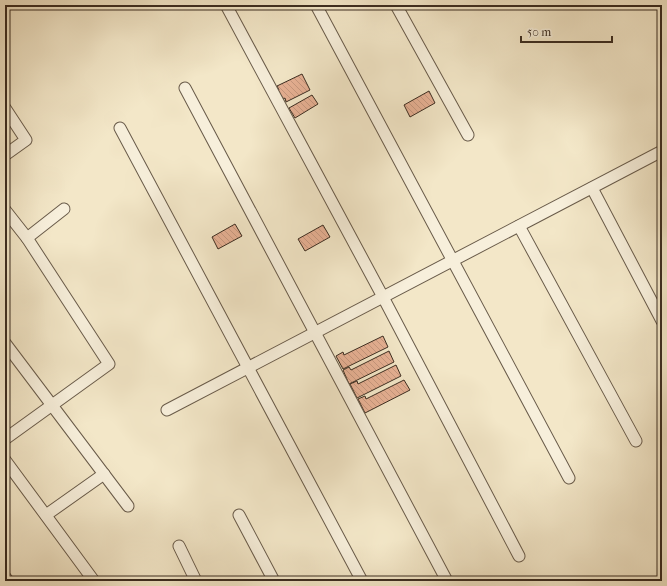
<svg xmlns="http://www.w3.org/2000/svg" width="667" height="586" font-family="'IM FELL French Canon',serif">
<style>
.building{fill:url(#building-back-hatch);stroke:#3b2c20}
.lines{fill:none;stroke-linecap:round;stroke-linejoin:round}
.minor-casing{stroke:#695b4a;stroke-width:13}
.minor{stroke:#f7efdb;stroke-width:11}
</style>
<defs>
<pattern id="building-back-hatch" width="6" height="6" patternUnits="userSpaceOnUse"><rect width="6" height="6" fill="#e7b194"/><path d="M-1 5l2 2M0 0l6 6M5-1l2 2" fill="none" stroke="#c7987f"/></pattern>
</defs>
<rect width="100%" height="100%" fill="#f3e7c8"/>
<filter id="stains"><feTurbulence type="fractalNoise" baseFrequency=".005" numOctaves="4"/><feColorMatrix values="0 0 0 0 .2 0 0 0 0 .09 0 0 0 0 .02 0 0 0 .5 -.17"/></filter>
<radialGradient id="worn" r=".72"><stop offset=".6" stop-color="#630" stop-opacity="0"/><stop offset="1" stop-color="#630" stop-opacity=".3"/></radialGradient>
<g class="building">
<path d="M302 74 310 90 286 102 285 98 281 100 276 91 279 90 277 86Z"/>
<path d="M429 91 435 103 410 117 404 105Z"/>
<path d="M312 95 318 104 295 118 289 108Z"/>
<path d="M235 224 242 236 218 249 212 237Z"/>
<path d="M323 225 330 237 305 251 298 239Z"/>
<path d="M383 336 388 347 343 369 336 356 343 352 344 355Z"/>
<path d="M389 351 394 362 349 384 343 370 349 367 351 370Z"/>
<path d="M396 365 401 376 357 398 350 384 357 381 358 384Z"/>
<path d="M404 380 410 390 365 413 358 399 365 396 366 399Z"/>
</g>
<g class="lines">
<defs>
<g id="minor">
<path d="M226 5 383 297 519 556"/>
<path d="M316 5 569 478"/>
<path d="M396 5 468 135"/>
<path d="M185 88 447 581"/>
<path d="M5 108 26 140 5 155"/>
<path d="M120 128 362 581"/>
<path d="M592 188 662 321"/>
<path d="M5 210 27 238 109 364 5 439"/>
<path d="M519 226 636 441"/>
<path d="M27 238 64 209"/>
<path d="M5 343 128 506"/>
<path d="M167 410 662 151"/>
<path d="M5 460 94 581"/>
<path d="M46 515 104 474"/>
<path d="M239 515 274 581"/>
<path d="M179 546 196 581"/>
<path d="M5 577 8 581"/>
</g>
</defs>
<use href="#minor" class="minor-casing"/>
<use href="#minor" class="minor"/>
</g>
<rect width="667" height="586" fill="none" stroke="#f3e7c8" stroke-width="20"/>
<rect x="6" y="6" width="655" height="574" fill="none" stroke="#3b2c20" stroke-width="2"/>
<rect x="10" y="10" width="647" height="566" fill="none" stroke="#3b2c20"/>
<path d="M521 36v6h91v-6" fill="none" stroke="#3b2c20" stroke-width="2"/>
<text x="527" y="36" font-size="12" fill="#3b2c20" stroke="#f7efdb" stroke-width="3" paint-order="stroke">50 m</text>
<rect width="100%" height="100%" filter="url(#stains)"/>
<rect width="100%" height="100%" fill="url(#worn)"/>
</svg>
